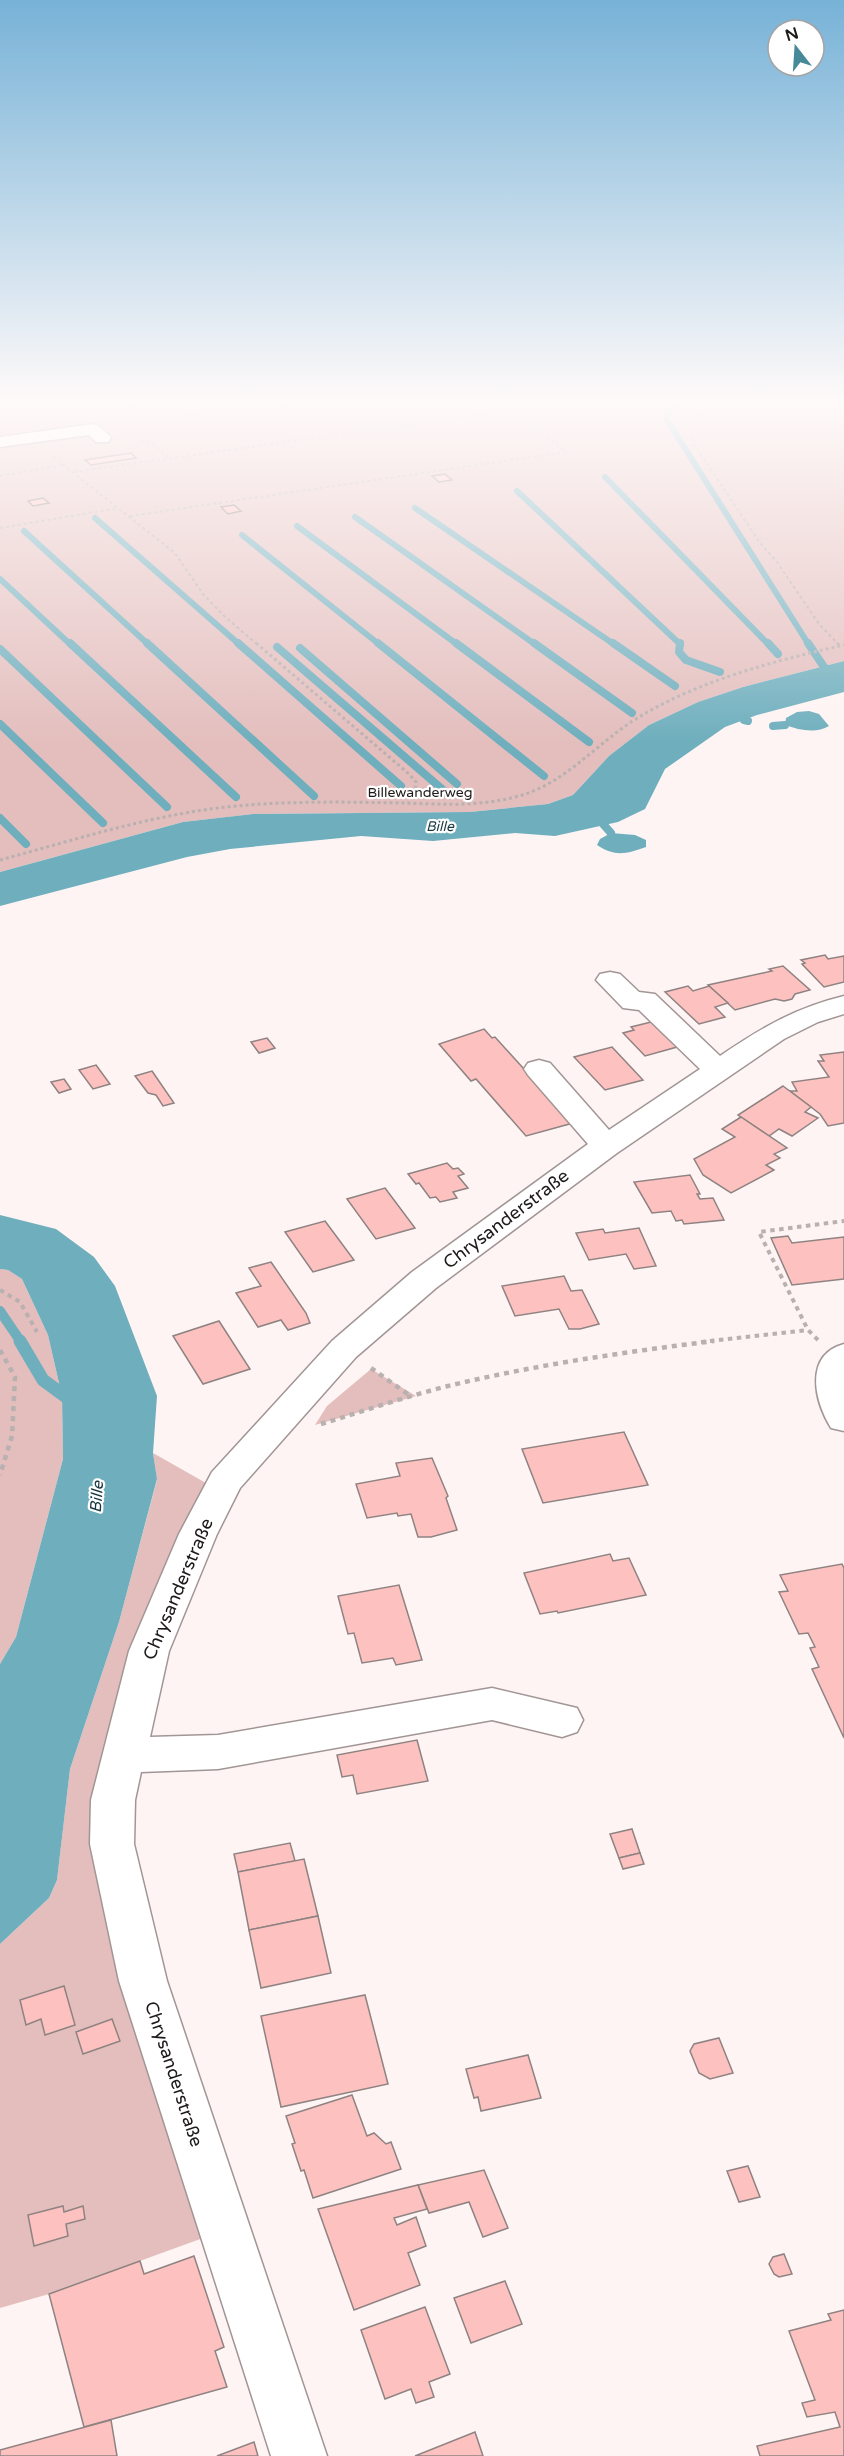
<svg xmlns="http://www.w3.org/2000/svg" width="844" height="2456" font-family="'Varela Round',sans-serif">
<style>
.green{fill:#e3bebd}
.water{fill:#6eaebd}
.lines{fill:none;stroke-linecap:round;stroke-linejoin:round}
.stream-far3{stroke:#6eaebd;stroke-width:6}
.stream-far2{stroke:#6eaebd;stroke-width:8}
.stream-far1{stroke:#6eaebd;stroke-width:10}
.stream{stroke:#6eaebd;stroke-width:13}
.building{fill:#fdc2bf;stroke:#8e8382;stroke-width:1.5}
.minor-casing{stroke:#a19695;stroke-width:3}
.path-far3{stroke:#b9b0b0;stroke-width:2;stroke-dasharray:3 3;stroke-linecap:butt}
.path-far2{stroke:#b9b0b0;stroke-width:3;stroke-dasharray:3 3;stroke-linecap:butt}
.path-far1{stroke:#b9b0b0;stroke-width:4;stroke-dasharray:4.5 4.5;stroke-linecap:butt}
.path{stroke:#b9b0b0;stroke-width:4.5;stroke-dasharray:5 5;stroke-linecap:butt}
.minor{fill:#fff;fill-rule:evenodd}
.labels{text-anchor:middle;stroke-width:4.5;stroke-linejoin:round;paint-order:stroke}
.far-street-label{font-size:14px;fill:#1f1a1a;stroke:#fff}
.far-water-label{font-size:14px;font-style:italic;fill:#18383f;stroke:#fff}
.water-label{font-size:16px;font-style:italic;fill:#18383f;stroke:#fff}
.near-street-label{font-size:18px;fill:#1f1a1a;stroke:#fff}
</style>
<rect width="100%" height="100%" fill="#fef4f3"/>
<g class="green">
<path d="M0 400H844V661L743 687 698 702 649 725 609 756 573 795 548 804 470 812 253 814 183 822 0 872Z"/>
<path d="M0 1269 8 1270 22 1279 48 1335 62 1396 63 1459 16 1637 0 1664Z"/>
<path d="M371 1369 416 1396 315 1425 327 1406Z"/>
<path d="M153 1453 220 1491 113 1800 225 2230 49 2294 0 2308V1944L49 1898 57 1880 70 1769 119 1622 157 1480Z"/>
</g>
<g class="water">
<path d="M844 661V692L757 715 725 727 665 769 645 809 618 822 555 836 515 833 433 841 361 836 230 849 187 857 0 906V872L183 822 253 814 470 812 548 804 573 795 609 756 649 725 698 702 743 687Z"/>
<path d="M809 711 819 714 829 726C816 734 799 730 785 725L786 718 797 712Z"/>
<path d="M611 833 635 835 646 840V847C626 854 615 857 597 845L600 839Z"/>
<path d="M0 1215 56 1229 94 1257 115 1286 157 1396 153 1453 157 1479 119 1622 70 1769 57 1880 49 1898 0 1944V1664L16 1637 63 1459 62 1396 48 1335 22 1279 8 1270 0 1269Z"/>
</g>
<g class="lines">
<g class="stream-far3">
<path d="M678 400 667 415V420L809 645"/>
<path d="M605 477 769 645"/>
<path d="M517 491 681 645"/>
<path d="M415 508 615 645"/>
<path d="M355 517 536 645"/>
<path d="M95 518 240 645"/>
<path d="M297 526 458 645"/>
<path d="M24 531 149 645"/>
<path d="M242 535 380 645"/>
<path d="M0 579 71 645"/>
</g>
<g class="stream-far2">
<path d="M70 643 236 797"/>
<path d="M147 643 314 796"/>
<path d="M238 643 401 786"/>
<path d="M378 643 544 776"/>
<path d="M456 643 589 742"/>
<path d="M534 643 632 713"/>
<path d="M613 643 675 686"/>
<path d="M680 643 679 652 686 660 720 672"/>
<path d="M768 643 778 654"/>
<path d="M808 643 824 667 834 676"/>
<path d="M277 647 449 795"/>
<path d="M300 648 457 784"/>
<path d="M0 649 167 807"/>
<path d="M744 720 748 721"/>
<path d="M0 724 103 823"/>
<path d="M773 726 785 725"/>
<path d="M0 818 26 844"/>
<path d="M603 824 611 833"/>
</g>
<path class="stream-far1" d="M0 1311 21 1342"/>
<path class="stream" d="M20 1341 43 1380 73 1402"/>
</g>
<g class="building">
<path d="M131 453 136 458 91 465 85 460Z"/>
<path d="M445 474 452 480 439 482 432 476Z"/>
<path d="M43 498 49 503 33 506 28 501Z"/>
<path d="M234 505 241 511 228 514 221 507Z"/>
<path d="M825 955 828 959 844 956V982L824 987 802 964 805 963 801 960Z"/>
<path d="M783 966 810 990 795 994 792 999 784 1001 775 999 735 1010 708 985 772 971 769 969Z"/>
<path d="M688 986 693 991 709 986 728 1003 715 1007 725 1017 699 1024 665 992Z"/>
<path d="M655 1021 671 1036 667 1037 677 1047 645 1056 623 1033 634 1030 631 1027Z"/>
<path d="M484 1029 492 1038 495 1037 573 1123 526 1136 476 1079 471 1081 439 1044Z"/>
<path d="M267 1038 275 1048 259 1053 251 1042Z"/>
<path d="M612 1047 643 1080 605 1090 574 1057Z"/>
<path d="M844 1052V1123L828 1126 820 1114 790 1091H797L792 1082 829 1077 818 1061H824L820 1055Z"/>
<path d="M96 1065 110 1084 93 1089 79 1070Z"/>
<path d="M152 1071 174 1103 163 1106 156 1095 148 1093 135 1076Z"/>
<path d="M64 1079 71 1089 59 1093 51 1082Z"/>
<path d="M783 1086 811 1107 805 1112 818 1118 792 1136 779 1129 769 1136 738 1115Z"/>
<path d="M741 1117 787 1148 774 1154 780 1158 766 1165 774 1170 731 1193 703 1175 694 1159 735 1137 722 1129Z"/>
<path d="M447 1163 453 1169 458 1168 464 1174 458 1176 468 1188 453 1192 457 1198 440 1202 436 1197 430 1198 419 1183 416 1184 408 1174Z"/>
<path d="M690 1175 700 1194H697L700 1199 713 1198 724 1220 684 1224 682 1220 676 1221 671 1211 652 1213 634 1182Z"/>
<path d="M385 1188 415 1228 376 1239 347 1199Z"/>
<path d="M325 1221 354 1260 313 1272 285 1232Z"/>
<path d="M639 1228 656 1266 634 1269 626 1254 589 1260 576 1233 603 1229 605 1233Z"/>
<path d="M788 1236 792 1243 844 1237V1279L792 1285 771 1238Z"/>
<path d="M271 1262 306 1313 310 1323 288 1330 281 1320 258 1327 236 1293 261 1286 249 1268Z"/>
<path d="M564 1276 571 1291 582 1290 599 1324 580 1329H569L559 1309 515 1316 502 1286Z"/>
<path d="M219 1321 250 1369 203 1384 173 1336Z"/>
<path d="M624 1432 648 1485 543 1503 522 1449Z"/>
<path d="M432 1458 448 1496 446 1498 457 1530 431 1537H418L411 1514 398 1516 397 1513 367 1518 356 1484 400 1476 396 1463Z"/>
<path d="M610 1554 613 1561 629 1558 646 1595 558 1613 557 1611 540 1614 524 1573Z"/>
<path d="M842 1564 844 1568V1738L812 1669 819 1667 810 1648 815 1647 808 1633 799 1634 779 1592 788 1591 780 1575Z"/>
<path d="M399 1585 422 1660 396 1665 393 1658 362 1663 354 1633 348 1634 338 1596Z"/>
<path d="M417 1740 428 1781 357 1794 353 1775 342 1777 337 1755Z"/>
<path d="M632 1829 640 1853 619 1858 610 1834Z"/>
<path d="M290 1843 295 1861 238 1872 234 1854Z"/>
<path d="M640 1853 644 1864 623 1869 619 1858Z"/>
<path d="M304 1859 318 1916 249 1930 238 1872Z"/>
<path d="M318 1916 331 1973 261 1988 249 1930Z"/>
<path d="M64 1986 75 2025 45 2035 41 2019 26 2025 20 2000Z"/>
<path d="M365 1995 388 2084 281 2107 261 2016Z"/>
<path d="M112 2019 120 2041 83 2054 76 2032Z"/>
<path d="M719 2038 733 2073 710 2079 699 2073 690 2051 694 2044Z"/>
<path d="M528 2055 541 2098 481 2111 478 2097 474 2098 466 2069Z"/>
<path d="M352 2095 367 2136 374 2133 386 2144 391 2142 401 2169 313 2198 304 2170 301 2171 292 2144 295 2143 286 2116Z"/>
<path d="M748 2166 760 2197 739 2202 727 2171Z"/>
<path d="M484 2170 508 2228 483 2237 469 2202 429 2213 418 2185Z"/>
<path d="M418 2185 427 2209 394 2218 397 2225 416 2217 426 2246 408 2253 420 2285 354 2310 318 2209Z"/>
<path d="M63 2206 64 2212 83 2206 85 2219 66 2224 68 2236 34 2246 28 2215Z"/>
<path d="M784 2254 792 2274 779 2277 774 2274 769 2264 773 2257Z"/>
<path d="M194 2256 224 2347 215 2351 227 2387 84 2427 49 2294 140 2261 144 2274Z"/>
<path d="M505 2281 522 2324 471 2343 454 2298Z"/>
<path d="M425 2307 450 2374 429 2382 434 2397 416 2403 411 2389 385 2399 361 2330Z"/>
<path d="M844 2310V2456H760L757 2446 840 2427 835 2412 807 2417 802 2403 815 2400 789 2331 831 2320 828 2314Z"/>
<path d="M111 2420 117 2456H0V2450Z"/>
<path d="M475 2432 483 2456H415Z"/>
<path d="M254 2442 258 2456H217Z"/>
</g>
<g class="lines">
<defs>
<g id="minor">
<path d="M93 424C101 426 106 431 111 438L108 442H96L89 435 0 447V437Z"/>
<path d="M610 972 620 974 639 992 655 994 720 1056C761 1028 795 1008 844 996V1014L818 1022 784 1039 617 1153 436 1288 356 1357 240 1488 217 1534 169 1651 150 1737 218 1735 492 1688 577 1708 583 1720 577 1732 562 1737 492 1720 218 1769 141 1772 135 1800 134 1844 167 1981 327 2456H271L119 1981 90 1844 91 1800 129 1651 179 1534 212 1472 332 1341 412 1272 588 1144 528 1075 524 1069 528 1063 539 1060 550 1063 609 1130 700 1069 639 1010 623 1008 596 980 600 974Z"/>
<path d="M844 1344V1431L831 1428C814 1400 804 1355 844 1344Z"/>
</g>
</defs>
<use href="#minor" class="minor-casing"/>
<g class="path-far3">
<path d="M722 400 691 424 689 431 694 444 760 543 777 562 819 624 839 645"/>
<path d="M110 413 158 400"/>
<path d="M124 424 217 411 383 400"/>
<path d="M141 441 152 443 170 459"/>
<path d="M53 457 175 553 203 594 223 615 258 645"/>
<path d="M74 472 512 410"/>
<path d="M0 476 63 465"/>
<path d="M130 516 566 452 513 410 505 400"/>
<path d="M0 528 118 508"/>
</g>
<g class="path-far2">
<path d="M256 643 409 774 416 782 415 794 408 802"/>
<path d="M837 643 840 646"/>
<path d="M0 860C82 838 163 811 248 805 299 801 351 802 402 803 439 804 478 807 515 797 565 785 596 743 639 717 701 680 774 661 844 645"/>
</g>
<g class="path-far1">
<path d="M0 1290 20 1302 37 1332"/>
<path d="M818 1340 808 1330 759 1232 844 1221"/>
<path d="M701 1342 808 1330"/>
</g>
<g class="path">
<path d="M0 1350 15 1377 12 1436 0 1475"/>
<path d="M371 1368 409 1395"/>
<path d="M321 1424C363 1411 405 1397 448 1386 535 1365 624 1352 714 1341"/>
</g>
<use href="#minor" class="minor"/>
</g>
<linearGradient id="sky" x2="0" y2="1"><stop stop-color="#77b2d7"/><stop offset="0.54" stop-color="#fffafa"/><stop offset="1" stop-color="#fffafa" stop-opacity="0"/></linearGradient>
<rect width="844" height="744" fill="url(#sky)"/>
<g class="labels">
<g class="far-street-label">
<text x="420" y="797">Billewanderweg</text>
</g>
<g class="far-water-label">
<text x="440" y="831">Bille</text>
</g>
<g class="water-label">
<text transform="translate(96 1497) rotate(-86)" y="6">Bille</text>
</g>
<g class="near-street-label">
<text transform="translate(506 1219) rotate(-37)" y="6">Chrysanderstraße</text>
<text transform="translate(178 1589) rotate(-67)" y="6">Chrysanderstraße</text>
<text transform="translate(174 2074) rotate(72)" y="6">Chrysanderstraße</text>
</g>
</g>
<g transform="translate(796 48) rotate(343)"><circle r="28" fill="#ffffff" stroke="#a5a3a3" stroke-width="1.5"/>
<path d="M0-4.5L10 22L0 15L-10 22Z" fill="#468999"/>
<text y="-9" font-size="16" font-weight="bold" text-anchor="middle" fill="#1f1a1a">N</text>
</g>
</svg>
